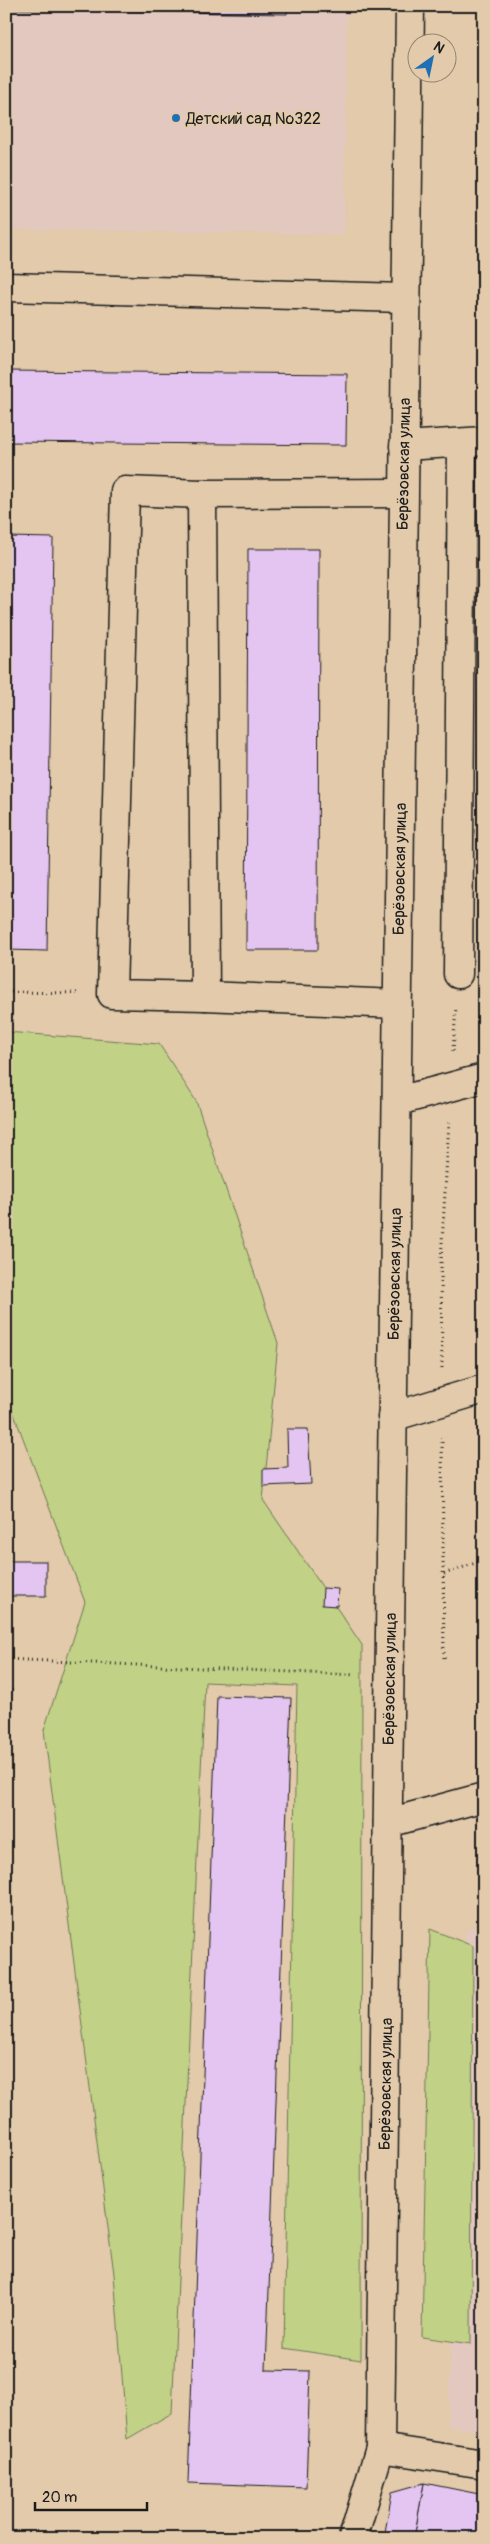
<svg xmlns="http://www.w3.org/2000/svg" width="490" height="2544" font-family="Pangolin,sans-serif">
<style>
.built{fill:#e3c8c0}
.green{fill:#c1d287;stroke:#6e7752}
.building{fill:#e4c5f2;stroke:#1c1c1c}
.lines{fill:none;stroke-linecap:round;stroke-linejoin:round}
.minor-casing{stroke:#1c1c1c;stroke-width:31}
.path{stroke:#1c1c1c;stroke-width:3;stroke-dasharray:1 4;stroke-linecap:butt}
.minor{stroke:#e2caab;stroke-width:28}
.poi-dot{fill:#1f6fb2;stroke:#e2caab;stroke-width:2}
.labels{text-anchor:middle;stroke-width:4;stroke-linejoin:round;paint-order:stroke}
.poi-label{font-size:16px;fill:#1c1c1c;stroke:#e2caab;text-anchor:start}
.street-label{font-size:16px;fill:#1c1c1c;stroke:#e2caab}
</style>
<rect width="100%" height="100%" fill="#e2caab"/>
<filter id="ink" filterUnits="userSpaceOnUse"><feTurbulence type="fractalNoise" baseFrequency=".02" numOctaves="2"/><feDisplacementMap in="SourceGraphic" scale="10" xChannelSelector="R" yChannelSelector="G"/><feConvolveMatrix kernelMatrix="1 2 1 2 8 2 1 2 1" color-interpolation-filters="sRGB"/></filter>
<g filter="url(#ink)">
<g class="built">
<path d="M6 6H347L344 234 6 229Z"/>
<path d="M484 1925V2432L448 2426 466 1929Z"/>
</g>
<g class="green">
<path d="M6 1032 159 1044 196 1101 278 1343 263 1500 362 1645 361 2360 284 2348 297 1686 205 1682 172 2413 127 2439 114 2274 44 1730 85 1602 6 1393Z"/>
<path d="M430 1929 473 1946 471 2344 422 2337Z"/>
</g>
<g class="building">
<path d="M6 6H287V14L6 9Z"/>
<path d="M6 371 347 374 346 445 6 442Z"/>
<path d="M6 537 53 538 47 951 6 950Z"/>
<path d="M248 549H319L318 950H246Z"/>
<path d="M287 1429H308L311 1484 263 1486V1469L288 1468Z"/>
<rect x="6" y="1561" width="40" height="35"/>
<path d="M323 1588 338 1589 337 1606 322 1605Z"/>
<path d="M6 1688 12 1689 10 1727H6Z"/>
<path d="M217 1696 291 1698 266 2370 310 2371 306 2487 188 2483Z"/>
<path d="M424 2483 484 2495V2538H414Z"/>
<path d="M424 2483 414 2538H384L392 2492Z"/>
</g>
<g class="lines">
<defs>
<g id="minor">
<path d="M6 287 405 298"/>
<path d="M404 446 484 441"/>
<path d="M202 494 125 491 112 994 205 996"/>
<path d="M458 974 462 443"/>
<path d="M397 1004 205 996 202 494 403 493"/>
<path d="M398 1101 484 1078"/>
<path d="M392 1417 484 1389"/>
<path d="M388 1823 484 1797"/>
<path d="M380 2448 484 2464"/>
<path d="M353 2538 380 2448 410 6"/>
</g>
</defs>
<use href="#minor" class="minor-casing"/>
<g class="path">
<path d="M6 992 79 993"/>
<path d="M453 1051 456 1007"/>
<path d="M442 1368 441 1261 449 1122"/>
<path d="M442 1437 444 1661"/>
<path d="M444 1574 484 1560"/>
<path d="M6 1659 355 1675"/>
</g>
<use href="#minor" class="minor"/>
</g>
</g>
<circle class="poi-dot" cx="176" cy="118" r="5"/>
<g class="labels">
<g class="poi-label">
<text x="186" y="124">Детский сад №322</text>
</g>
<g class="street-label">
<text transform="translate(403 464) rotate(-89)" y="6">Берёзовская улица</text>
<text transform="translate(399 869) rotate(-89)" y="6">Берёзовская улица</text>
<text transform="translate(394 1274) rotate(-89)" y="6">Берёзовская улица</text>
<text transform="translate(389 1679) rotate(-89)" y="6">Берёзовская улица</text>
<text transform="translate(385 2084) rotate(-89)" y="6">Берёзовская улица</text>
</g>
</g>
<rect width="490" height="2544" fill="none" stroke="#e2caab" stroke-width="25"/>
<rect x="12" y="12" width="465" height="2519" fill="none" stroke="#1c1c1c" stroke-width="2" filter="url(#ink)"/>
<g transform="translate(432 58) rotate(33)"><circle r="24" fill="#e2caab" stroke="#938472"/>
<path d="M0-4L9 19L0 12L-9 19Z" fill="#1f6fb2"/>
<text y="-8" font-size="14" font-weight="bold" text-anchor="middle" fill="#1c1c1c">N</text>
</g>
<path d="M35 2502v8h112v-8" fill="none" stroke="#1c1c1c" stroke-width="2.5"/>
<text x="42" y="2502" font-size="15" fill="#1c1c1c" stroke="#e2caab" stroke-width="4" paint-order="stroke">20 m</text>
</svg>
